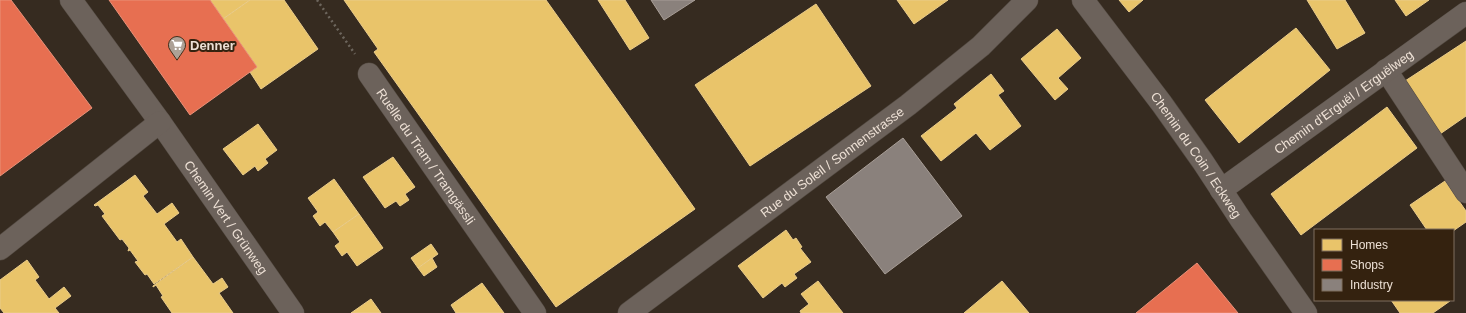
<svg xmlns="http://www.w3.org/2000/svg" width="1466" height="313" font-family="Helvetica,sans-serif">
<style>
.homes{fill:#e9c46a;stroke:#eacc8a}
.shops{fill:#e76f51;stroke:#e99179}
.industry{fill:#8a817c;stroke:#a89e97}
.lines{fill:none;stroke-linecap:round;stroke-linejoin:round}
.minor-casing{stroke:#524940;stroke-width:23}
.path{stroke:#6d665d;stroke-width:2.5;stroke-dasharray:2 3;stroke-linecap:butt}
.minor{stroke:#6c625b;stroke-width:22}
.labels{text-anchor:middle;stroke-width:4;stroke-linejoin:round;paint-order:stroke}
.poi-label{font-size:13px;font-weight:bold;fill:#ede0d5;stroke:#34220f;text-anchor:start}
.street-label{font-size:13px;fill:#ede0d5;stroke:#34220f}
</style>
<rect width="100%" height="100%" fill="#362b20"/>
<g class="homes">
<path d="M210 0H250L223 19Z"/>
<path d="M250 0H284L318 49 261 89 250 72 257 67 223 19Z"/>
<path d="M344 0H546L695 209 556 307 374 52 378 49Z"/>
<path d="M598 0H625L649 38 630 50Z"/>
<path d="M897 0H948L914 24Z"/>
<path d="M1119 0H1143L1129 12Z"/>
<path d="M1307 0H1345L1365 33 1337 49Z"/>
<path d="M1395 0H1429L1406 16Z"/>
<path d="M816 4 871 86 750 166 695 85Z"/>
<path d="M1296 28 1330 70 1239 143 1205 100Z"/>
<path d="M1057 29 1081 58 1058 78 1068 89 1055 100 1021 59Z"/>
<path d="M1466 41V116L1440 134 1405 81Z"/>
<path d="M991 74 1004 91 998 95 1021 126 990 150 976 133 941 161 921 136 957 108 954 104Z"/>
<path d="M1387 107 1417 148 1301 235 1271 194Z"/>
<path d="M258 124 277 150 265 159 268 163 258 171 255 166 243 175 223 149Z"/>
<path d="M393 157 415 187 405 194 409 200 400 206 396 201 385 208 363 177Z"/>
<path d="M135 175 148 192 143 196 157 214 172 203 179 213 164 224 177 242 181 239 193 257 154 284 147 274 145 275 135 262 138 261 130 250 128 251 129 248 122 239 120 240 102 216 105 214 98 205 95 206 94 205Z"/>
<path d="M334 179 359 214 333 232 325 222 320 226 313 216 318 212 308 198Z"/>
<path d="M1445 181 1466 211V222L1453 231 1427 230 1410 205Z"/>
<path d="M359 214 383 248 357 266 347 252 342 256 335 246 340 242 333 232Z"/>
<path d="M786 230 793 240 796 238 802 247 800 248 811 262 794 274 797 278 785 287 782 283 763 298 738 266Z"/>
<path d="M431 244 438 254 418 268 411 258Z"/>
<path d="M193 257 213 284 222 278 228 287 219 293 233 313H172L161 297 163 296 156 285 153 287V286Z"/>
<path d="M432 258 437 267 424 276 418 268Z"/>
<path d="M27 260 39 277 35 280 49 299 64 287 71 296 55 308 59 313H4L0 308V280Z"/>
<path d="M818 281 843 313H801L800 311 809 304 801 294Z"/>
<path d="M1002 281 1029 313H964Z"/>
<path d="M482 283 504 313H456L451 305Z"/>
<path d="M371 299 381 313H351Z"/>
<path d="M1391 300H1449L1450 301 1433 313H1400Z"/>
</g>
<g class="shops">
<path d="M0 0H11L92 108 0 176Z"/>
<path d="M109 0H210L257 67 190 115Z"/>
<path d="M1197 263 1238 313H1136Z"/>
</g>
<g class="industry">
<path d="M651 0H695L664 20Z"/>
<path d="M903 138 962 216 885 274 826 197Z"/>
</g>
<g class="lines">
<defs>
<g id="minor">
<path id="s1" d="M71 0 160 122 293 313"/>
<path id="s2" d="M1083 0 1162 104 1203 162 1241 220 1306 313"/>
<path d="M1386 70 1466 192"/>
<path id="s3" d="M369 74 535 313"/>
<path id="s4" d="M1221 190 1466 13"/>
<path d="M0 249 160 122"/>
<path id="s5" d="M629 313 908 105 981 46 1027 0"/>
</g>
</defs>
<use href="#minor" class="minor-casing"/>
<path class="path" d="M317 0 355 54"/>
<use href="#minor" class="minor"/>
</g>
<defs>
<symbol id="supermarket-pin" viewBox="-11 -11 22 30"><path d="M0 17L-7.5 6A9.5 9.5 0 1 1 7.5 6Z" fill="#ada196" stroke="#34220f"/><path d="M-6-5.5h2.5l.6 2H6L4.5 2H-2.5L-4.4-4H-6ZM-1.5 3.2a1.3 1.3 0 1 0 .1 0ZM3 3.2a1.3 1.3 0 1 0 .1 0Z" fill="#fff"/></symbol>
</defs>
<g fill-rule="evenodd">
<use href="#supermarket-pin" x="167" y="35" width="20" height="27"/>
</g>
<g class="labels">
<g class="poi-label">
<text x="190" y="50">Denner</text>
</g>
<g class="street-label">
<text dy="5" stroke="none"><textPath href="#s4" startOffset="151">Chemin d'Erguël / Erguëlweg</textPath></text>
<text dy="5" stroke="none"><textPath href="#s2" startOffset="192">Chemin du Coin / Eckweg</textPath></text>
<text dy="5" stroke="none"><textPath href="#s3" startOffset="100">Ruelle du Tram / Tramgässli</textPath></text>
<text dy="5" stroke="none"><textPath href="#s5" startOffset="253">Rue du Soleil / Sonnenstrasse</textPath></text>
<text dy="5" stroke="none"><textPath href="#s1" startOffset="267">Chemin Vert / Grünweg</textPath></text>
</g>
</g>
<rect x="1314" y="229" width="140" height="72" fill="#34220f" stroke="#7e6e5e"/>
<rect x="1322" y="239" width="20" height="12" fill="#e9c46a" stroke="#7e6e5e"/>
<text x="1350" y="249" font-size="12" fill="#ede0d5">Homes</text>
<rect x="1322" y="259" width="20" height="12" fill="#e76f51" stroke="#7e6e5e"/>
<text x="1350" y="269" font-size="12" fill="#ede0d5">Shops</text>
<rect x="1322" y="279" width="20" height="12" fill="#8a817c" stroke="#7e6e5e"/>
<text x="1350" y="289" font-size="12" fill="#ede0d5">Industry</text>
</svg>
